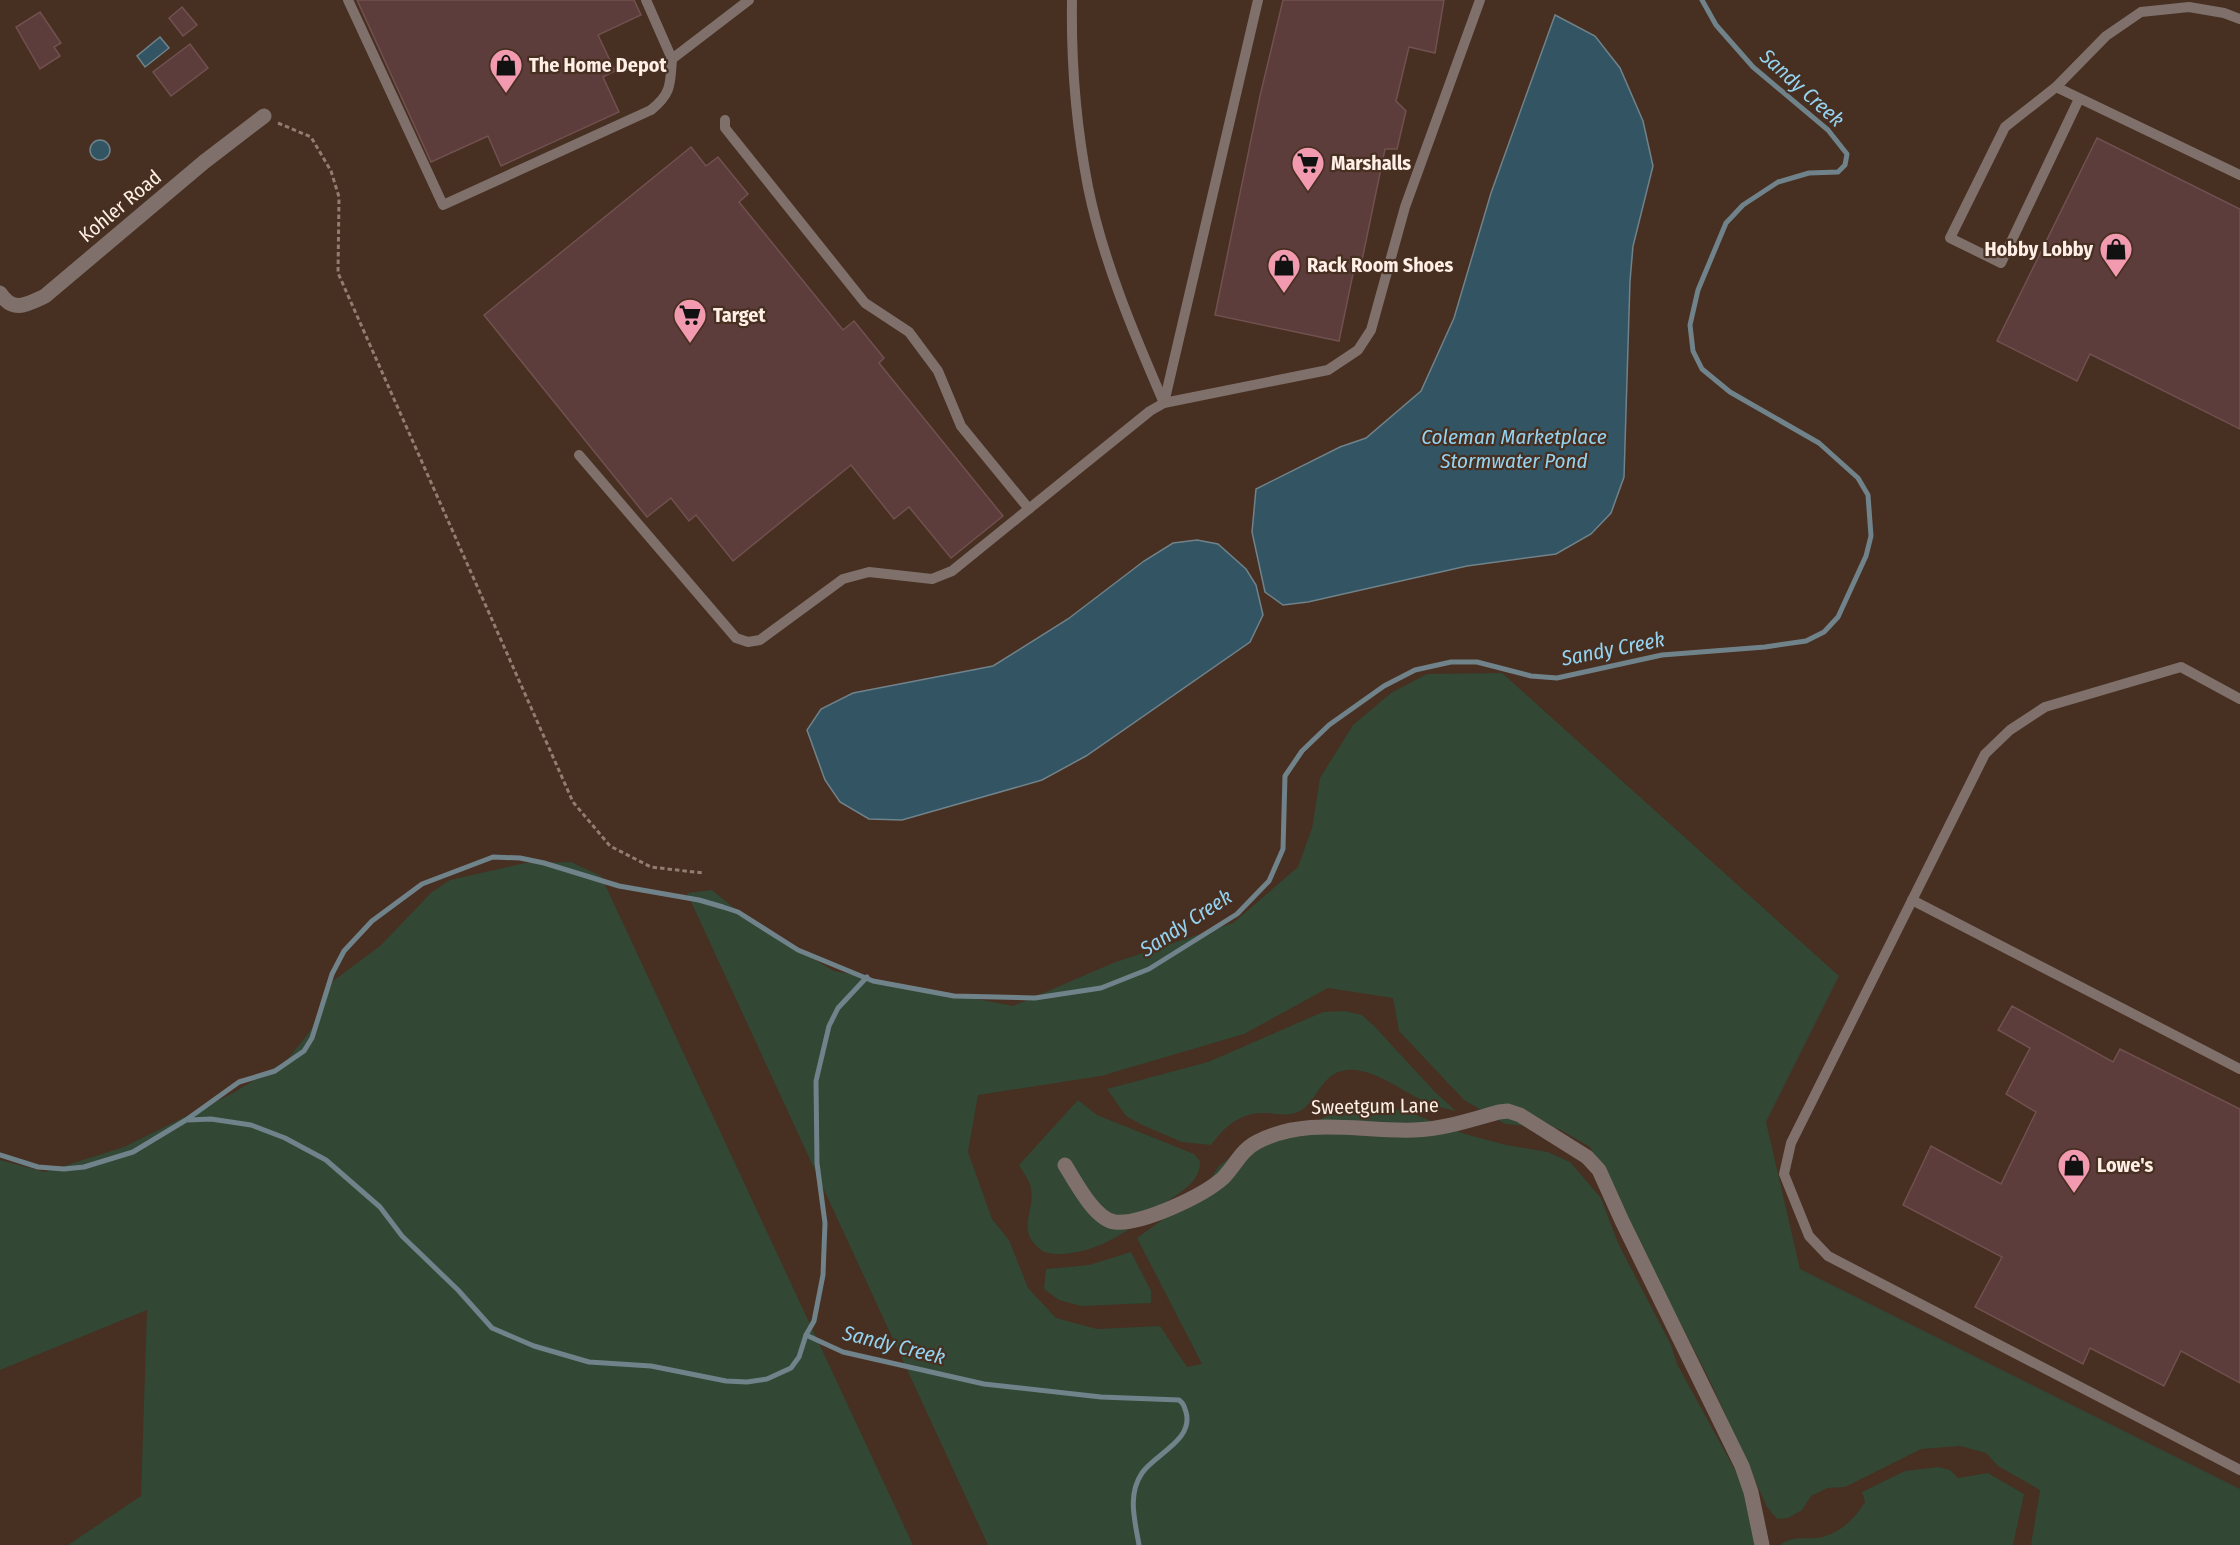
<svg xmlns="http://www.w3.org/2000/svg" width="2240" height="1545" font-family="'Fira Sans Condensed',sans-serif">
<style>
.green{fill:#324734}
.water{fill:#335463;stroke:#70828a;stroke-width:1.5}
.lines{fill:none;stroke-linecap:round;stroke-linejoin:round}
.stream{stroke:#70828a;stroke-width:5}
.building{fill:#5d3d3b;stroke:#70514f;stroke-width:1.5}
.path{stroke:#917d71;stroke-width:3;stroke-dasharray:4.5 3;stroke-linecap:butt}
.lane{stroke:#7f706b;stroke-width:10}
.street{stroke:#7f706b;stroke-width:15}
.labels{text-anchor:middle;stroke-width:4.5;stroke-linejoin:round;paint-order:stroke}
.poi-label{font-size:20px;font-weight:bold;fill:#ffefe6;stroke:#472f21;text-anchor:start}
.street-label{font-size:20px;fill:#ffefe6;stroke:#472f21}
.water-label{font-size:21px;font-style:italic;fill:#94d3f0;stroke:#472f21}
</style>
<rect width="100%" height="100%" fill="#472f21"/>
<g class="green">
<path d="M1502 673 1839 976 1766 1122 1800 1269 2240 1489V1545H2031L2040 1490 1998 1466 1986 1453 1960 1446 1921 1449 1845 1487 1827 1488 1811 1496 1802 1510 1788 1518 1777 1519 1767 1507 1710 1381 1590 1147 1559 1129 1505 1124 1464 1100 1399 1031 1393 998 1328 988 1244 1034 1101 1076 978 1095 968 1152 992 1219 1009 1240 1028 1288 1056 1318 1097 1329 1160 1326 1187 1367 1202 1364 1137 1238 1202 1191 1219 1166 1239 1151 1288 1134 1336 1112 1371 1106 1406 1111 1465 1134 1506 1145 1548 1152 1570 1162 1601 1198 1618 1243 1671 1345 1677 1364 1741 1481 1755 1545H988L687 893 712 890 750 921 834 971 1013 1006 1113 963 1233 923 1298 867 1312 828 1320 778 1353 725 1391 693 1427 674Z"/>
<path d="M571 862 601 876 913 1545H68L141 1496 147 1310 0 1370V1160L45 1172 124 1147 233 1093 287 1060 311 1030 333 981 380 946 432 892 450 880 525 863Z"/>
<path d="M1345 1011 1362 1015 1375 1027 1435 1092 1456 1111C1446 1108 1434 1107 1425 1102 1401 1091 1364 1060 1336 1073 1318 1082 1313 1109 1295 1113 1286 1116 1276 1114 1267 1113 1241 1112 1226 1125 1211 1145L1182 1142 1142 1125 1126 1116 1107 1089 1208 1062 1323 1012Z"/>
<path d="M1078 1100 1097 1115 1194 1154 1200 1161C1200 1164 1200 1167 1199 1170 1195 1185 1175 1196 1163 1204 1132 1228 1102 1252 1062 1254 1054 1254 1046 1254 1040 1249 1016 1230 1035 1212 1031 1189 1030 1181 1023 1172 1019 1165Z"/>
<path d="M1131 1252 1151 1291V1303L1081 1306 1059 1300 1044 1289 1046 1269 1089 1265Z"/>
<path d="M1938 1467 1950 1470 1958 1478 1988 1473 2024 1494 2013 1545H1780C1792 1536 1803 1539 1816 1538 1837 1536 1855 1519 1865 1502L1862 1492 1905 1471Z"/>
</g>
<g class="water">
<path d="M1555 15 1595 36 1620 68 1643 121 1653 166 1633 246 1630 281 1624 477 1611 513 1591 534 1556 554 1467 566 1308 602 1283 605 1265 592 1252 532 1256 489 1340 447 1366 438 1421 391 1454 318 1491 193Z"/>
<path d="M160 37 169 48 145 67 137 56Z"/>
<circle cx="100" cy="150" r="10"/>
<path d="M1197 540 1218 544 1246 569 1256 585 1263 615 1250 642 1086 756 1042 780 902 820 869 819 840 802 825 780 807 730 821 709 853 693 993 666 1068 619 1144 561 1173 543Z"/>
</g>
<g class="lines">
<g class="stream">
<path d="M188 1120 211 1119 251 1125 285 1138 326 1160 380 1207 402 1236 458 1290 492 1328 534 1346 589 1362 651 1366 726 1381 747 1382 767 1379 791 1368 799 1357 806 1335 814 1321 823 1275 825 1223 817 1163 816 1081 829 1026 838 1008 867 977"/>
<path d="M0 1155 38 1167 64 1169 84 1167 133 1152 186 1120 239 1082 275 1071 304 1051 312 1038 332 974 344 951 372 921 422 884 493 857 520 858 544 863 619 886 699 900 723 907 738 912 798 950 873 981 954 996 1035 998 1101 988 1149 969 1237 914 1269 881 1283 849 1285 776 1302 751 1329 725 1384 686 1415 670 1451 662H1477L1531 676 1557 678 1662 655 1765 647 1806 641 1824 632 1838 617 1866 556 1871 536 1868 495 1858 478 1819 443 1730 392 1702 369 1693 351 1690 325 1698 290 1726 223 1743 205 1778 182 1809 173 1838 172 1845 165 1847 154 1828 130 1753 67 1716 25 1702 0"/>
<path d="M806 1335 843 1352 984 1384 1101 1397 1179 1400C1184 1404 1184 1406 1186 1412 1194 1440 1155 1454 1142 1473 1127 1495 1135 1521 1139 1545"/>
</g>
</g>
<g class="building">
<path d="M357 0H634L641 15 598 35 615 71 603 77 619 112 501 166 488 136 431 162Z"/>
<path d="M1283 0H1444L1435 53 1409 47 1396 101 1406 111 1397 149H1385L1360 270 1354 269 1339 341 1215 315 1260 96Z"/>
<path d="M182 7 197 25 183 36 169 18Z"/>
<path d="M40 12 61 43 54 47 60 56 40 69 16 27Z"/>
<path d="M190 44 208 68 171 96 153 72Z"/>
<path d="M2097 138 2240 209V429L2090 354 2077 381 1997 341Z"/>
<path d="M691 147 706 166 718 157 748 194 739 202 843 330 854 321 884 358 879 363 1003 516 951 558 909 507 894 519 851 465 733 561 696 515 689 521 671 498 647 517 484 315Z"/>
<path d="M2012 1006 2113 1062 2120 1049 2240 1109V1383L2181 1351 2164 1386 2090 1348 2083 1364 1975 1307 2002 1257 1903 1205 1931 1146 2001 1184 2036 1112 2006 1094 2030 1048 1998 1030Z"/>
</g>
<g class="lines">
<path class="path" d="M278 123 311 137 331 171 339 197 338 273 573 802 610 846 651 867 703 873"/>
<g class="lane">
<path d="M348 0 443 205 651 110C672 93 670 84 672 59"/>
<path d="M646 0 672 59 749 0"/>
<path d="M1258 0 1164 403 1328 370 1358 350 1371 330 1405 207 1480 0"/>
<path d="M2240 19 2224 13 2189 7 2141 12 2106 36 2056 87 2240 175"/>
<path d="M2056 87 2005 127 1950 238 2001 263 2079 99"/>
<path d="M725 120V128L865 303 909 332 938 371 961 426 1029 509"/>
<path d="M579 455 736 638 748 642 760 640 843 579 869 572 932 579 952 571 1150 411 1164 403C1134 334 1103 261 1088 187 1076 125 1071 62 1072 0"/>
<path d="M2240 699 2181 667 2045 707 2010 730 1985 754 1791 1143 1784 1174 1809 1236 1828 1256 2240 1470"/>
<path d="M1912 900 2240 1069"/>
</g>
<g class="street">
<path d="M0 293C13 313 26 305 45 296L204 162 264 116"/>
<path d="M1065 1165C1075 1181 1095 1220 1115 1222 1141 1225 1203 1196 1223 1178 1235 1166 1241 1150 1257 1142 1307 1116 1361 1132 1414 1130 1444 1129 1470 1120 1499 1112L1508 1111 1520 1115 1587 1157 1599 1170 1622 1221 1742 1466 1751 1492 1762 1545"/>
</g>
</g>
<defs>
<symbol id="shop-pin" viewBox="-11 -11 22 30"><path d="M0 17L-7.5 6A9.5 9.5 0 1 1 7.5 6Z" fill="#f29aaf" stroke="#472f21"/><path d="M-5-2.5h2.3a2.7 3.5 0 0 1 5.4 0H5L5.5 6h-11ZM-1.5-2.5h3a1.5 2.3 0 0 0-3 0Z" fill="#111"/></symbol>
<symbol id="supermarket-pin" viewBox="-11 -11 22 30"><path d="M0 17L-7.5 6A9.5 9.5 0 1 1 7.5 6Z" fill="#f29aaf" stroke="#472f21"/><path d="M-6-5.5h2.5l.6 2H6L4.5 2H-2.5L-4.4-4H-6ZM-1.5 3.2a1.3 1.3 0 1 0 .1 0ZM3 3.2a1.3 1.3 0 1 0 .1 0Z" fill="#111"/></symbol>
</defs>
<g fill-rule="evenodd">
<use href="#shop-pin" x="487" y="46" width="38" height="52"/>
<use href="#supermarket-pin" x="1289" y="144" width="38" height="52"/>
<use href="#shop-pin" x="2097" y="230" width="38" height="52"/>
<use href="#shop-pin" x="1265" y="246" width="38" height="52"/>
<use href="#supermarket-pin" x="671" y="296" width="38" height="52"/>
<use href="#shop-pin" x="2055" y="1146" width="38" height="52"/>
</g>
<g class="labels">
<g class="poi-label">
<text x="529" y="72">The Home Depot</text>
<text x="1331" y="170">Marshalls</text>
<text x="2093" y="256" text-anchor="end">Hobby Lobby</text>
<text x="1307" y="272">Rack Room Shoes</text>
<text x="713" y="322">Target</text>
<text x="2097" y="1172">Lowe's</text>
</g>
<g class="street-label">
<text transform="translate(120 206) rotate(-40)" y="7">Kohler Road</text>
<text transform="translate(1375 1106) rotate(-1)" y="7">Sweetgum Lane</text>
</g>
<g class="water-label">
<text transform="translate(1802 88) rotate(42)" y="7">Sandy Creek</text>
<text x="1514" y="444">Coleman Marketplace<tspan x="1514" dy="24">Stormwater Pond</tspan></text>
<text transform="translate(1613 649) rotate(-11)" y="7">Sandy Creek</text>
<text transform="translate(1186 923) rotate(-33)" y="7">Sandy Creek</text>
<text transform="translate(894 1345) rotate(14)" y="7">Sandy Creek</text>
</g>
</g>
</svg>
